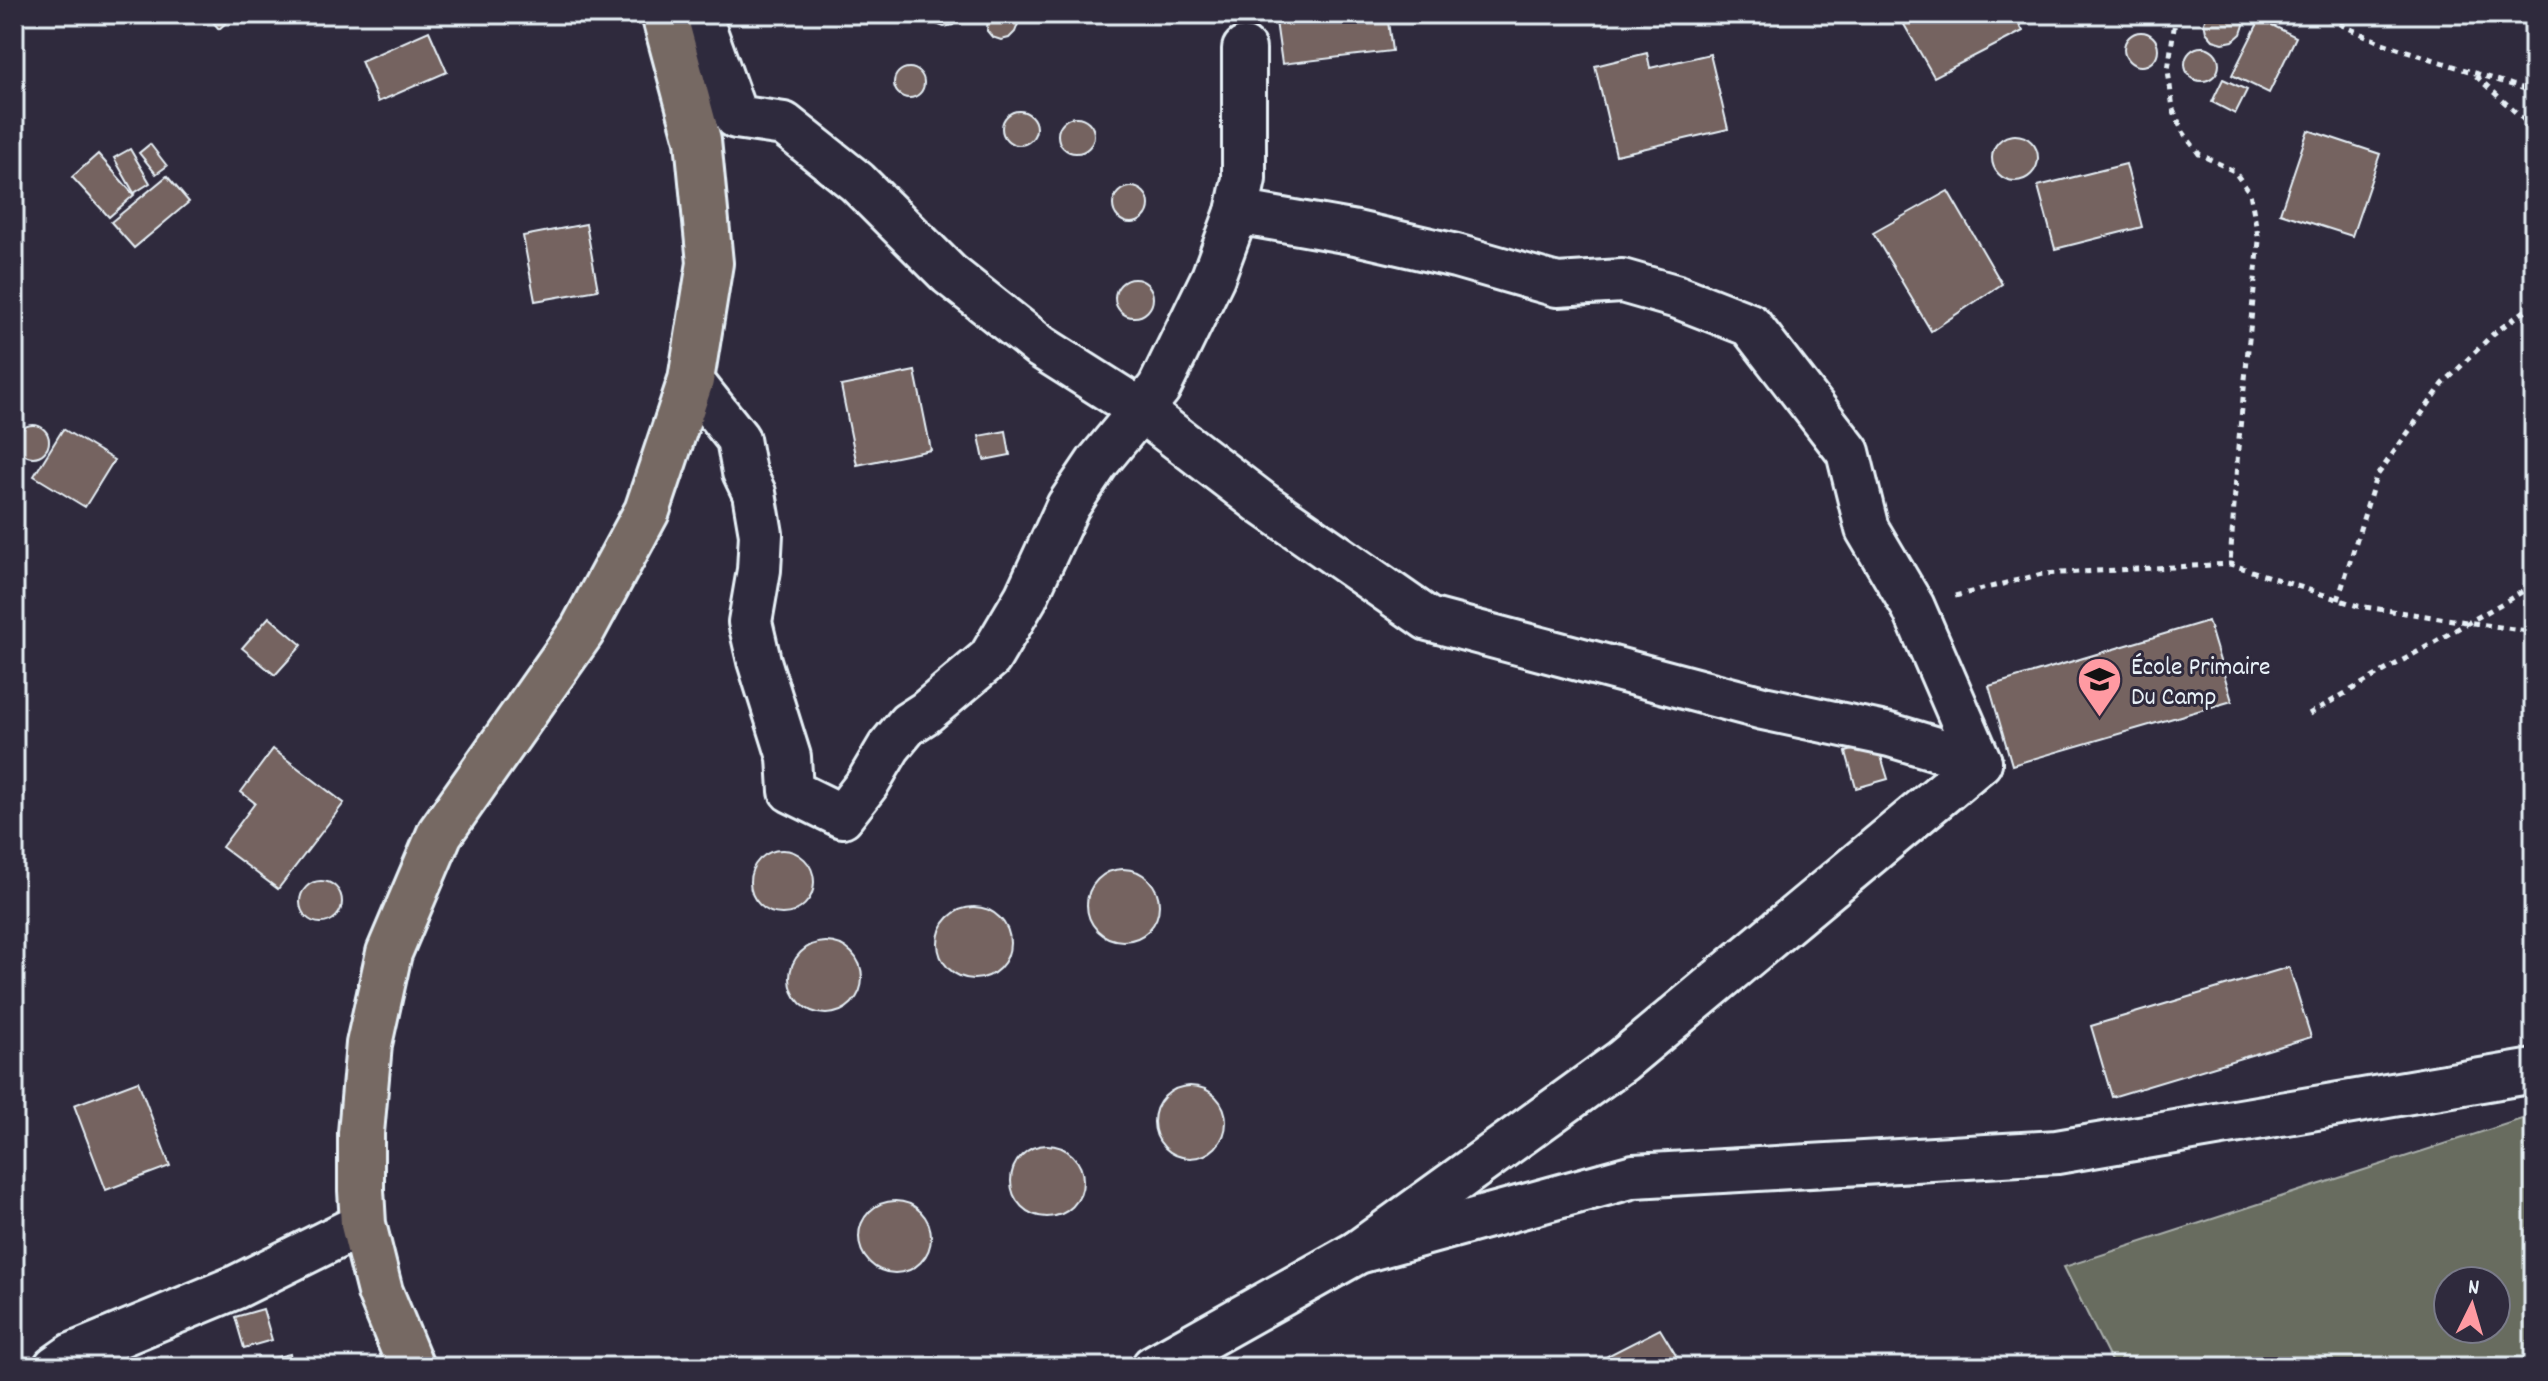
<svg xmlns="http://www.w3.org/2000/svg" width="2548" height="1381" font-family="Dekko,sans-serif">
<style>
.green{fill:#686c5e;stroke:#a8aeab;stroke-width:2;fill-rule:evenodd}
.building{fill:#746461;stroke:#e8f1f8;stroke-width:2}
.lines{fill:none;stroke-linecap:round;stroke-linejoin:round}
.minor-casing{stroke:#e8f1f8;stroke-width:48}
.trunk-casing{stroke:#e8f1f8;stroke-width:50}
.path{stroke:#e8f1f8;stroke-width:5;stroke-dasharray:6 6;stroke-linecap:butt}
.minor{stroke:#2f2a3d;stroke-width:42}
.trunk{stroke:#766964;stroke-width:44}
.labels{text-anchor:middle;stroke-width:6;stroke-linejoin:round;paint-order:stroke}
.poi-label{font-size:26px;fill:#e8f1f8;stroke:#2f2a3d;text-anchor:start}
</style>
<rect width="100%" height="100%" fill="#2f2a3d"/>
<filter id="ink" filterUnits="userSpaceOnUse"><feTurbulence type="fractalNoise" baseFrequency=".0125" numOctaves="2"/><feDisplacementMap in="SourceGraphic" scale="16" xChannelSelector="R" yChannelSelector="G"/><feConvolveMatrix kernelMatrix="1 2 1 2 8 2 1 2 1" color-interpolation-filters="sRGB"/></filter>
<g filter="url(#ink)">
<path class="green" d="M2534 1115V1367H2114L2064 1267ZM2448 1281H2496V1329H2448Z"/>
<g class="building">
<path d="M206 14H236L219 29Z"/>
<path d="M929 14H961L953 25 944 27 936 24Z"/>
<path d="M988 14H1015L1018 24 1015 32 1009 38 1001 40 992 37 987 31Z"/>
<path d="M1275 14H1387L1392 51 1282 64Z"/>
<path d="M1898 14H2013L2023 31 1934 77Z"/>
<path d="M2207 14H2242L2244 25 2241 34 2233 41 2223 43 2213 40 2206 32 2204 22Z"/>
<path d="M2260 19 2296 37 2269 93 2232 75Z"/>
<path d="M429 31 447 72 378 102 361 61Z"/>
<circle cx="2141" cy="49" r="17"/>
<circle cx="2202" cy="64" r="17"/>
<path d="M1647 53 1650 68 1710 54 1728 129 1616 155 1595 66Z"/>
<circle cx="909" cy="83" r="15"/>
<path d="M2223 79 2247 90 2235 114 2212 102Z"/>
<circle cx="1019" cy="128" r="17"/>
<circle cx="1076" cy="135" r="18"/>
<path d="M2308 130 2380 154 2352 236 2280 213Z"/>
<circle cx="2015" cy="158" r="23"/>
<path d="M150 144 167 166 156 174 139 153Z"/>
<path d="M130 149 150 183 134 193 114 158Z"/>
<path d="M98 154 134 195 109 217 72 177Z"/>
<path d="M2126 164 2142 227 2055 249 2038 186Z"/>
<path d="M167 176 189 202 134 248 111 222Z"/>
<circle cx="1131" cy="205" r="18"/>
<path d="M1948 191 2002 284 1931 331 1873 233Z"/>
<path d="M586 224 598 290 535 301 523 236Z"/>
<circle cx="1134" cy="298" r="19"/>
<path d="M915 371 931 450 857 465 841 386Z"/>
<circle cx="33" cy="441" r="16"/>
<path d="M63 429 114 460 85 507 34 476Z"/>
<path d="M1006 431 1010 455 984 460 979 436Z"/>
<path d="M269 617 302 645 275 675 242 648Z"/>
<path d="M2208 621 2232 701 2012 765 1989 686Z"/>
<path d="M1877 743 1888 779 1856 788 1846 752Z"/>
<path d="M273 749 344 803 278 889 222 847 255 803 241 792Z"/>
<circle cx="782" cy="882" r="32"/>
<circle cx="1123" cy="905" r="36"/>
<circle cx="321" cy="902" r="21"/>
<circle cx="974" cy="943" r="36"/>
<circle cx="826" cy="978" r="36"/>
<path d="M2289 967 2311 1037 2112 1097 2091 1026Z"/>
<path d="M138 1081 170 1166 106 1190 74 1105Z"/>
<circle cx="1190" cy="1122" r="36"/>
<circle cx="1047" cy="1181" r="36"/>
<circle cx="895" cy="1237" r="36"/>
<path d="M263 1309 272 1340 244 1348 235 1317Z"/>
<path d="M1660 1329 1683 1367H1591L1609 1355Z"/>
<path d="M290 1354 293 1367H244V1365Z"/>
</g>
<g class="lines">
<defs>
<g id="minor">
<path d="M699 14 736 117 784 124 857 182 949 274 1041 347 1139 409 1263 504 1428 619 1763 708 1890 735 1980 762"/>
<path d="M1241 218 1237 212 1356 233 1456 256 1557 285 1622 281 1678 297 1750 325 1848 452 1867 529 1913 607 1980 762 1622 1061 1358 1252"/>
<path d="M691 380 738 439 744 472 754 493 761 534 759 570 750 622 759 661 789 757 791 791 842 816 867 784 889 747 908 724 925 713 990 658 1026 597 1068 506 1097 463 1159 388 1213 277 1237 212 1244 179V49"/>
<path d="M55 1367 72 1355 236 1287 363 1224"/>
<path d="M1153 1367 1358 1252 1634 1176 2057 1152 2534 1071"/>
</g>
<path id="trunk" d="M411 1367 380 1292 363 1224 361 1190V1133L369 1044 389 953 440 833 582 631 647 511 691 380 710 263 698 140 664 14"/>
</defs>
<use href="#minor" class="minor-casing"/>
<use href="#trunk" class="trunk-casing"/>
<g class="path">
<path d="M2176 14 2168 70 2173 109 2183 132 2199 154 2234 171 2250 193 2259 241 2238 448 2230 564"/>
<path d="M2317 14 2382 43 2534 92"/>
<path d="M2476 76 2534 129"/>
<path d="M1955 596 2042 574 2230 564 2358 606 2534 632"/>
<path d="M2338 600 2376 477 2443 384 2493 334 2534 304"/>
<path d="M2309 714 2534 585"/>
</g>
<use href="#minor" class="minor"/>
<use href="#trunk" class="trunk"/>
</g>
</g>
<defs>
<symbol id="school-pin" viewBox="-11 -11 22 30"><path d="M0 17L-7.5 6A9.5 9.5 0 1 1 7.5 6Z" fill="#ff9aa2" stroke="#2f2a3d"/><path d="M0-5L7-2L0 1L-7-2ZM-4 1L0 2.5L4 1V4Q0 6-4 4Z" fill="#111"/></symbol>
</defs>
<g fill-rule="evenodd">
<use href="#school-pin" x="2074" y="654" width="51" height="69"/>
</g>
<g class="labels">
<g class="poi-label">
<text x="2131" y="674">École Primaire<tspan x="2131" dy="30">Du Camp</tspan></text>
</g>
</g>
<rect width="2548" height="1381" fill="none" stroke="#2f2a3d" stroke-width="48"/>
<rect x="24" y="24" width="2500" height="1333" fill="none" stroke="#e8f1f8" stroke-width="3" filter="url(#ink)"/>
<g transform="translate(2472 1305) rotate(5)"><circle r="38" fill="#2f2a3d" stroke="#797a88" stroke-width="2"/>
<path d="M0-6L14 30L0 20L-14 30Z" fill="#ff9aa2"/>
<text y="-12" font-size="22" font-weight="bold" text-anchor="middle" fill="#e8f1f8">N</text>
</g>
</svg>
